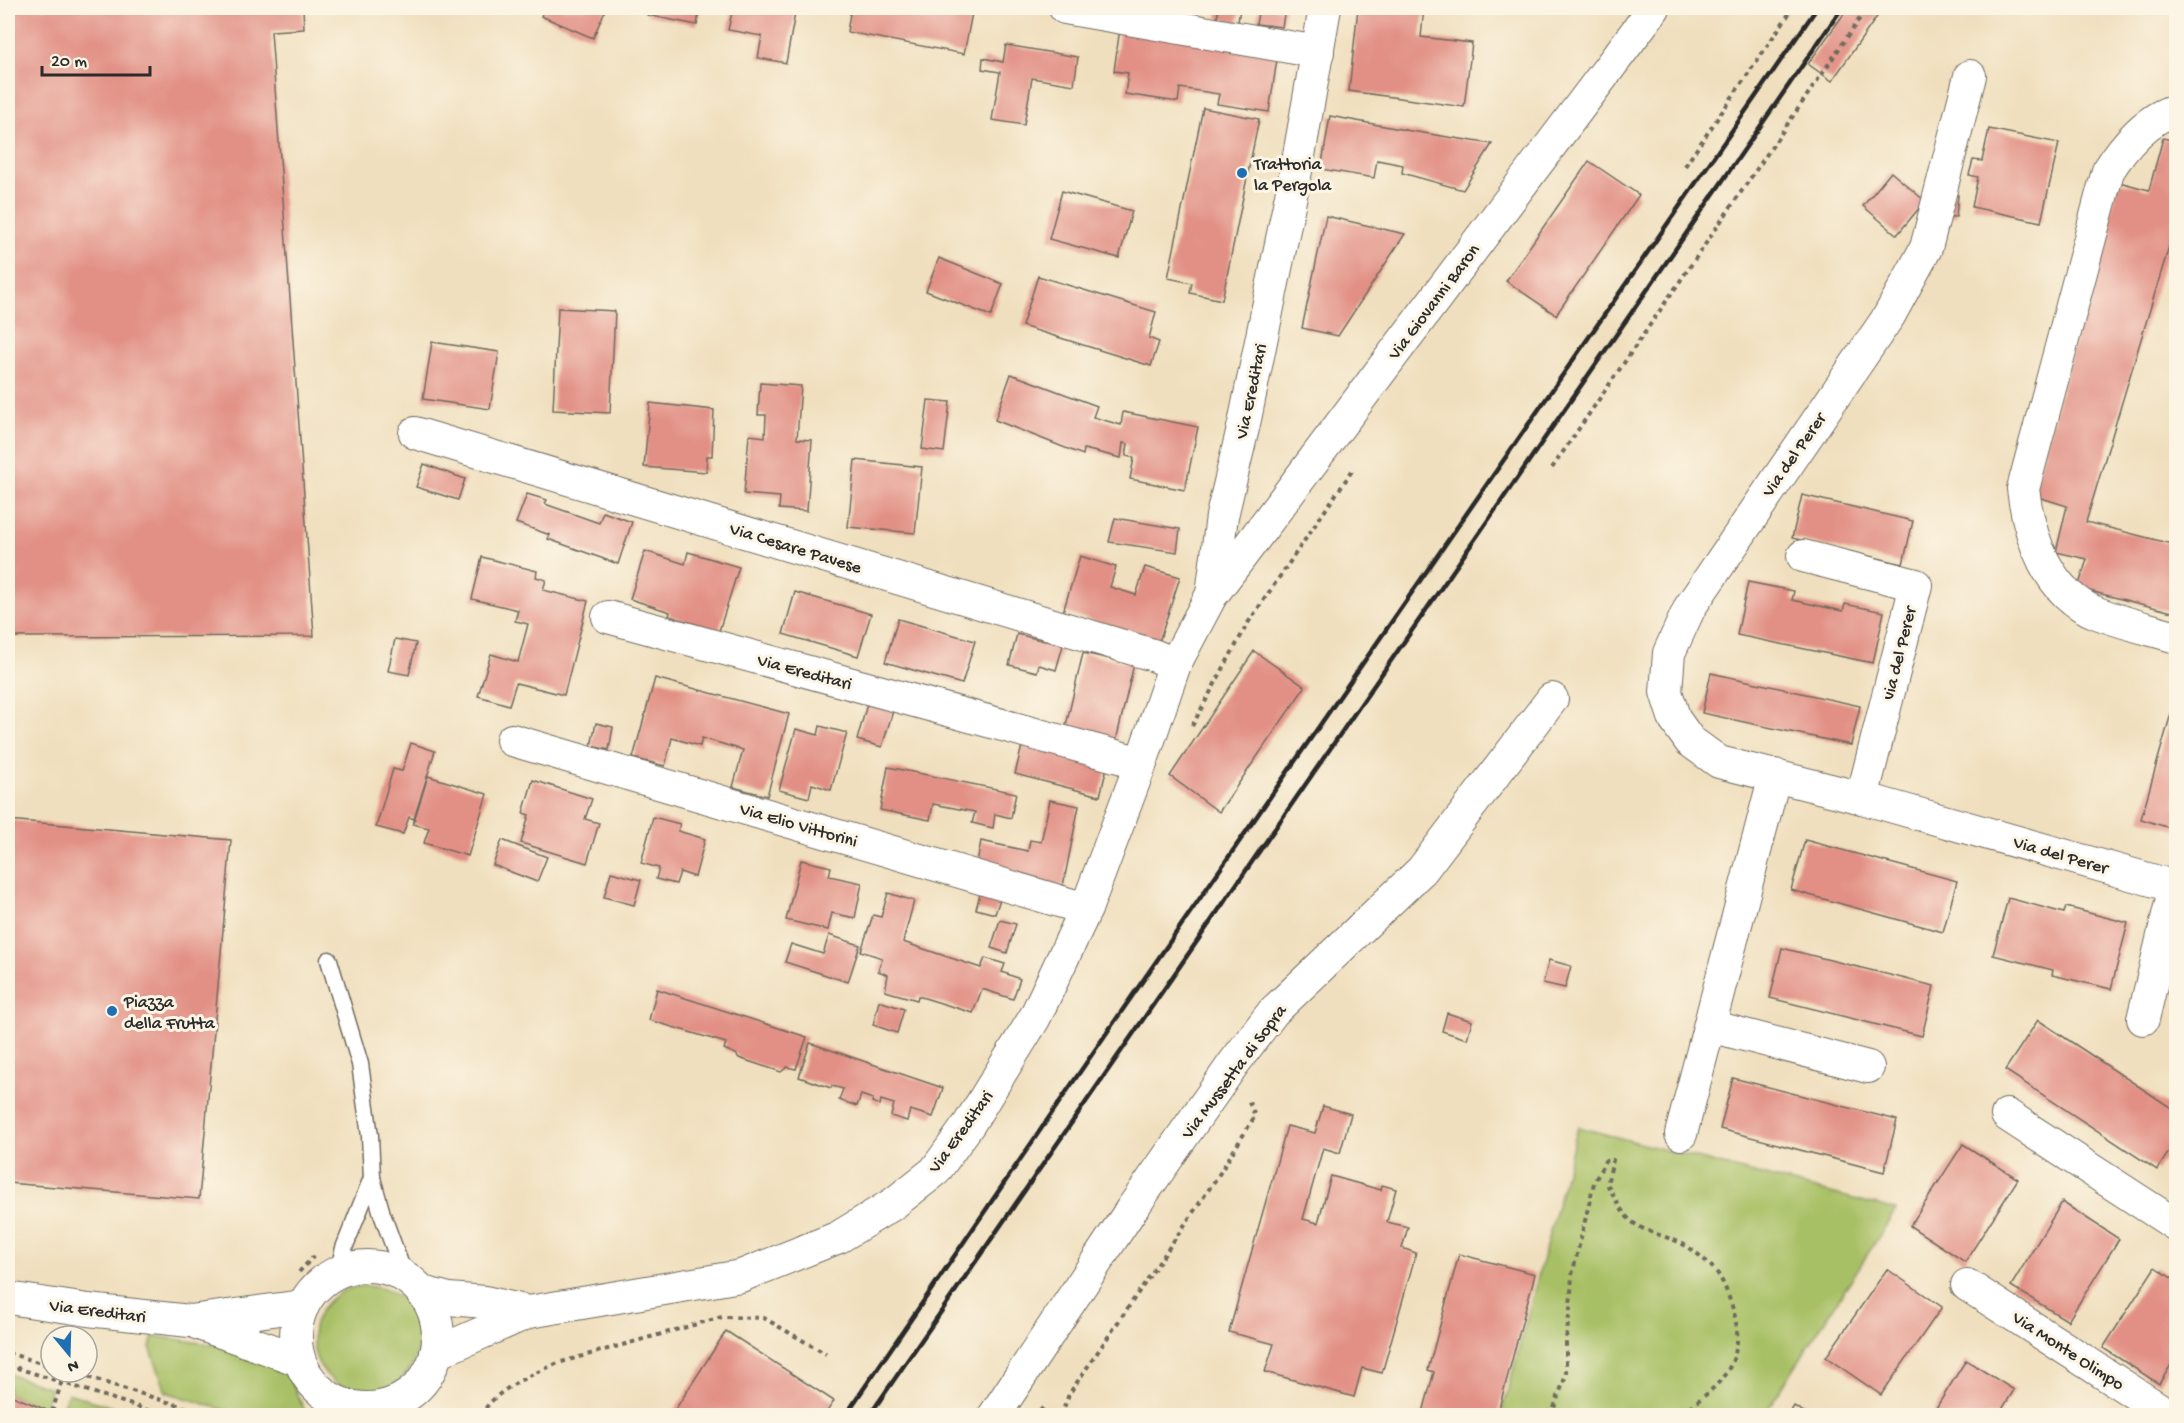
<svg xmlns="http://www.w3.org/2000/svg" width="2184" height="1423" font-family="'Gochi Hand',sans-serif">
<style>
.green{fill:#a8c065;stroke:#6a7648;stroke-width:1.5}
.building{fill:#e29085}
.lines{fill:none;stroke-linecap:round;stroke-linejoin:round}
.service-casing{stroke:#706a5e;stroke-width:19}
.minor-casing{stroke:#706a5e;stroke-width:34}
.path{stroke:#706a5e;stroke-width:4;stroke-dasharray:4.5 4.5;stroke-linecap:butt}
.service{stroke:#fff;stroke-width:16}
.minor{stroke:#fff;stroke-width:32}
.rail{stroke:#2b2b2b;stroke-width:4.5}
.poi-dot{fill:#1f6fb2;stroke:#fcf5e5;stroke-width:2}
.labels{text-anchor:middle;stroke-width:6;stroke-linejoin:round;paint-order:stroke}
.poi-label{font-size:18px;fill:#2b2b2b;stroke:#fcf5e5;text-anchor:start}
.street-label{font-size:18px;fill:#2b2b2b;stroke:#fcf5e5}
</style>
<rect width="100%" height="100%" fill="#fcf5e5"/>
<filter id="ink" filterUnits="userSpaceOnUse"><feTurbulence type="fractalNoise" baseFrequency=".0167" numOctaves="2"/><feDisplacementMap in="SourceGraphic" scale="12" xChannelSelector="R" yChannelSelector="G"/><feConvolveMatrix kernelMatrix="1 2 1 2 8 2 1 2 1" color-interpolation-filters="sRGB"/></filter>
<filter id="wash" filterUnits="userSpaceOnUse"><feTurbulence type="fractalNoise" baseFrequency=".008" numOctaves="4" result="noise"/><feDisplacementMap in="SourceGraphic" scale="24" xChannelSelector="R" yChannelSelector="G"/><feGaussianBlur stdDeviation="1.35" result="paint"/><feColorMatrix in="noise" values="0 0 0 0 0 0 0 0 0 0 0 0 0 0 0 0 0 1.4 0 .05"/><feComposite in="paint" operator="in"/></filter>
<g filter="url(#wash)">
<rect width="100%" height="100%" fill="#f0dfbe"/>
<g class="green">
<path d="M1578 1127 1896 1210 1764 1415H1501Z"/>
<circle cx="366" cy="1339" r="53"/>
<path d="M153 1336 216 1345 277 1364 289 1378 307 1415H240L166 1392 150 1347Z"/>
<path d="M8 1374 51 1388 44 1409 8 1394Z"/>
<path d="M68 1393 137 1415H59Z"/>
</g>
<g id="blocks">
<g class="building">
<path d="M8 8H303L304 29 271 31 314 636 8 637Z"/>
<path d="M544 8H606L593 38 541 16Z"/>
<path d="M649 8H700L697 25 647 15Z"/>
<path d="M733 8H796L786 63 758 58 762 36 728 30Z"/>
<path d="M851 8H942L972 13 964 54 847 32Z"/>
<path d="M1219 8H1240L1238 22 1217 18Z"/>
<path d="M1259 8H1285L1282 27 1256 24Z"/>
<path d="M1358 8H1424L1421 37 1472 43 1464 107 1349 91Z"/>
<path d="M1848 8H1883L1832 81 1808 64Z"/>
<path d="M1120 28 1278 53 1269 112 1217 104 1219 94 1180 88 1178 102 1125 94 1128 73 1114 71Z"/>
<path d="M1006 45 1078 57 1074 85 1032 78 1024 125 992 120 1000 72 982 69 983 58 1003 62Z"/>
<path d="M1203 108 1259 119 1222 300 1190 293 1192 283 1168 278Z"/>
<path d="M1330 116 1411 131 1492 144 1463 190 1402 173 1403 165 1377 160 1374 178 1321 169Z"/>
<path d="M1989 129 2059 143 2041 222 1972 207 1978 177 1969 175 1973 160 1982 161Z"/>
<path d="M2163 138 2176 141V223L2086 522 2176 545V613L2078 588 2087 559 2056 552 2067 506 2032 495 2119 182 2149 190Z"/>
<path d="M1589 161 1639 195 1556 315 1506 281Z"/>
<path d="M1891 172 1925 201 1897 235 1863 206Z"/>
<path d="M1062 191 1132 211 1119 258 1049 239Z"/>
<path d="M1946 194 1958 195 1956 217 1944 216Z"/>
<path d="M1326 216 1405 234 1338 336 1302 328Z"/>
<path d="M939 258 1003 284 991 316 926 291Z"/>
<path d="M1038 276 1156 312 1149 338 1159 342 1151 366 1022 326Z"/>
<path d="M558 308 615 311 610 413 553 410Z"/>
<path d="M432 342 499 352 490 409 423 399Z"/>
<path d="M1011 374 1097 406 1093 417 1121 425 1123 412 1198 427 1185 490 1130 479 1134 458 1126 456 1128 444 1123 443 1121 458 1084 449 1083 455 995 420Z"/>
<path d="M760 383 801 386 797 439 812 440 807 511 779 509 780 497 744 494 749 435 765 437 766 415H758Z"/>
<path d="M928 400 950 402 944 452 922 449Z"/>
<path d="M650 403 714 410 712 456H707L706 472 644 467Z"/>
<path d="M855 460 922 467 915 533 848 527Z"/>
<path d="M424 464 465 479 458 500 416 487Z"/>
<path d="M527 494 547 500 545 504 599 523 603 512 632 522 618 564 548 539 550 535 516 523Z"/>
<path d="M1802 495 1913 521 1903 564 1792 538Z"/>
<path d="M1115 518 1180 529 1177 552 1109 542Z"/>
<path d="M645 551 685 564 688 552 739 567 719 631 669 616 670 612 630 599Z"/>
<path d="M1080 556 1116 567 1110 587 1136 595 1145 567 1180 577 1159 642 1063 612Z"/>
<path d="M482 557 537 571 536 577 546 580 543 590 588 601 564 695 516 683 509 705 478 696 491 654 518 662 528 624 515 621 518 610 472 599Z"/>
<path d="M1748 582 1794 591 1792 600 1843 611 1845 604 1884 612 1873 663 1737 635Z"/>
<path d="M795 592 871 614 858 656 783 634Z"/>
<path d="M898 619 975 641 962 684 885 662Z"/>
<path d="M1017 634 1045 641 1046 637 1064 642 1056 670 1039 665 1037 672 1009 665Z"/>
<path d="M395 639 416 643 409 675 388 671Z"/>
<path d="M1254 651 1305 687 1219 812 1170 776Z"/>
<path d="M1083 653 1134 664 1116 741 1065 730Z"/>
<path d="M1711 673 1860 706 1851 745 1702 713Z"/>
<path d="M655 678 789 714 767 796 733 787 743 750 702 738 700 746 672 738 665 766 633 758Z"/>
<path d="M2176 696V830L2141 819Z"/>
<path d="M867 704 893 711 882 747 857 740Z"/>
<path d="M596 723 613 727 609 750 591 746Z"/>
<path d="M820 726 847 733 831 790 812 784 809 798 779 790 796 729 818 735Z"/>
<path d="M1023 742 1108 763 1100 796 1015 774Z"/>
<path d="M411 743 435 751 414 819 409 817 403 834 376 827 393 769 402 771Z"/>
<path d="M888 767 1016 793 1011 818 995 814 993 828 972 823 975 812 933 804 930 820 880 810Z"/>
<path d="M428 776 487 794 468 856 424 843 429 828 413 824Z"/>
<path d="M533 780 592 799 585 819 599 823 587 863 521 843 529 815 523 813Z"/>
<path d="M1050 800 1079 806 1063 886 976 868 981 841 1028 851 1030 840 1041 842Z"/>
<path d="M653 817 680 824 678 831 705 839 695 877 680 872 676 884 656 879 659 868 641 863Z"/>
<path d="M8 820 231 840 199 1199 8 1183Z"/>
<path d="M502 840 547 857 537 882 493 865Z"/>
<path d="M1805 840 1957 881 1943 932 1791 890Z"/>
<path d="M801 860 831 867 829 876 862 883 855 918 832 913 828 930 786 920Z"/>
<path d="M611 872 641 880 634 905 604 897Z"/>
<path d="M888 893 914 901 903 942 981 968 985 958 1005 964 1002 972 1020 979 1013 999 982 989 973 1013 918 996 917 1000 885 991 888 975 878 971 882 958 861 951 873 915 881 917Z"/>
<path d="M980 894 1000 899 995 914 976 909Z"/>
<path d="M2008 898 2064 913 2066 907 2128 923 2111 989 2052 975 2053 970 1993 955Z"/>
<path d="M1000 920 1016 924 1007 953 991 948Z"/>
<path d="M829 935 860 945 848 982 785 962 791 944 823 954Z"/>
<path d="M1782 948 1934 986 1922 1036 1770 998Z"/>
<path d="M1549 960 1571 966 1565 988 1543 983Z"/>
<path d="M657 989 807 1037 796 1069 787 1067 781 1072 739 1058 736 1054 724 1049 726 1043 649 1020Z"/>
<path d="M879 1001 904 1009 897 1033 873 1025Z"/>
<path d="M1447 1013 1472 1021 1467 1039 1442 1031Z"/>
<path d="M2038 1020 2176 1111V1141L2157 1170 2005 1070Z"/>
<path d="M810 1043 943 1088 933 1117 910 1110 907 1121 891 1116 894 1104 881 1100 880 1105 872 1102 873 1099 861 1095 857 1106 839 1100 843 1089 832 1086 831 1088 799 1077Z"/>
<path d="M1733 1078 1897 1120 1884 1172 1720 1129Z"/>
<path d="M1323 1106 1351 1114 1340 1153 1323 1148 1303 1219 1318 1223 1331 1176 1381 1190 1382 1185 1396 1189 1387 1222 1408 1227 1402 1248 1416 1253 1382 1373 1362 1368 1354 1397 1265 1372 1274 1344 1229 1332 1287 1126 1315 1133Z"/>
<path d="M1963 1144 2018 1179 1965 1262 1910 1226Z"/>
<path d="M2062 1202 2119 1239 2068 1321 2011 1286Z"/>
<path d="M1459 1254 1535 1274 1497 1416H1422L1434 1372 1428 1370Z"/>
<path d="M2155 1267 2176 1281V1357L2159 1384 2103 1348Z"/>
<path d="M1887 1269 1942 1307 1881 1395 1826 1357Z"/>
<path d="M726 1331 834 1401 824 1416H671Z"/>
<path d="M1966 1360 2014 1390 1998 1416H1931Z"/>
<path d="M8 1394 44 1409 59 1416H8Z"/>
<path d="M1794 1406 1810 1416H1788Z"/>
</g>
</g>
</g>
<g filter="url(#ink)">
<use href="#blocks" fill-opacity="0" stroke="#706a5e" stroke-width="1.5"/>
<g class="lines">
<defs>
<g id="service">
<path d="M329 960 360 1064 370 1136 372 1178 382 1214 405 1277"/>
<path d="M338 1273 344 1248 372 1178"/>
<path d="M325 1395 328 1416"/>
<path d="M387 1416 391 1404"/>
</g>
<g id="minor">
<path d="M1065 8 1318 52"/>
<path d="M1970 76 1926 248 1889 316 1690 607 1669 653 1666 692 1675 720 1690 741 1719 762 1862 798 2176 887"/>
<path d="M2176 110C2148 117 2123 147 2108 171L2023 489C2029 537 2048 594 2097 613 2123 623 2150 629 2176 637"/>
<path d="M415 433 1153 655 1175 664"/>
<path d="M1803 556 1916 585 1862 798"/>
<path d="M1215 591 1654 8"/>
<path d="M608 617 1141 763"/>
<path d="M512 740 1086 909"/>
<path d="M2143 1019 2175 886"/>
<path d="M1710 1026 1868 1067"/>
<path d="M2007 1115 2176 1225"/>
<path d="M1681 1134 1775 775"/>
<circle cx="367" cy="1337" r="71"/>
<path d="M1967 1285 2170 1416"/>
<path d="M422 1292 449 1299 485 1302 529 1312"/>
<path d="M8 1298 88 1310 190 1321 303 1306"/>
<path d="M199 1324 299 1360"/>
<path d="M436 1353 529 1312 741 1276 839 1237 893 1204 935 1171 969 1124 1035 1017 1086 909 1141 763 1175 664 1212 594 1222 516 1244 424 1298 161 1325 8"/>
<path d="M994 1416 1131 1210 1234 1063 1273 1012 1422 870 1552 699"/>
</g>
</defs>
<use href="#service" class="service-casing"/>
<use href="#minor" class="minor-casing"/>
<g class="path">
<path d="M1685 166 1793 8"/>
<path d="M1552 468 1867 8"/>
<path d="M1192 726 1248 623 1354 468"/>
<path d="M299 1272 314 1256"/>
<path d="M8 1353 51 1366"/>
<path d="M8 1365 166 1416"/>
<path d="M71 1372 213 1416"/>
<path d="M1040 1408 1048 1416"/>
<path d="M52 1412 62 1381"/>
<path d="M481 1416C493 1390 533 1374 558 1363L722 1317 764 1318 826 1354"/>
<path d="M1061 1416 1069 1394 1218 1176 1255 1116 1248 1100"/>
<path d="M1551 1416 1566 1375V1339L1570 1309 1572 1275 1594 1183 1605 1161 1613 1160 1607 1184C1614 1195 1619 1209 1629 1219 1644 1234 1668 1235 1686 1246 1695 1251 1704 1259 1711 1266 1722 1276 1727 1292 1732 1306 1750 1362 1719 1389 1675 1416"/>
<path d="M1618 1416H1627"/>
</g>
<use href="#service" class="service"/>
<use href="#minor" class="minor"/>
<g class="rail">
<path d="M845 1416 1110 1028 1817 8"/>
<path d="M869 1416 1842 8"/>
</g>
</g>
</g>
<g class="poi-dot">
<circle cx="1242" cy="173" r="6"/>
<circle cx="112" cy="1011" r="6"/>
</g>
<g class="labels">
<g class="poi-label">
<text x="1254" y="169">Trattoria<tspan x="1254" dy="21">la Pergola</tspan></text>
<text x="124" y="1007">Piazza<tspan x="124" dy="21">della Frutta</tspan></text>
</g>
<g class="street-label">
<text transform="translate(1433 301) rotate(-53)" y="6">Via Giovanni Baron</text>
<text transform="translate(1250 391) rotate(-78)" y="6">Via Ereditari</text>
<text transform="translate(1793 454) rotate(-55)" y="6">Via del Perer</text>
<text transform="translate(796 547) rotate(17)" y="6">Via Cesare Pavese</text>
<text transform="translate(1898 653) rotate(-76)" y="6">via del Perer</text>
<text transform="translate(805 671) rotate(15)" y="6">Via Ereditari</text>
<text transform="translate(799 824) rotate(16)" y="6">Via Elio Vittorini</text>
<text transform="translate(2061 854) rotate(16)" y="6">Via del Perer</text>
<text transform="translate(1233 1071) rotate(-53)" y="6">Via Mussetta di Sopra</text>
<text transform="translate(960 1131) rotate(-54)" y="6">Via Ereditari</text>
<text transform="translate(98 1310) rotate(7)" y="6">Via Ereditari</text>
<text transform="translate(2069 1350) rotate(33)" y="6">Via Monte Olimpo</text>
</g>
</g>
<rect width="2184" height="1423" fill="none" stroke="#fcf5e5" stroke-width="30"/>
<g transform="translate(69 1354) rotate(161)"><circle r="28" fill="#fcf5e5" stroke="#a8a49b" stroke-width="1.5"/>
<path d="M0-4.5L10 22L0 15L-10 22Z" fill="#1f6fb2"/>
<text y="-9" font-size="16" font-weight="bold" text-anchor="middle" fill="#2b2b2b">N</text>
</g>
<path d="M42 66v9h108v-9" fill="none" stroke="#2b2b2b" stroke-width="3"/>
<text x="51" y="66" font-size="18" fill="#2b2b2b" stroke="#fcf5e5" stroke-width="4.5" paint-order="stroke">20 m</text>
</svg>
